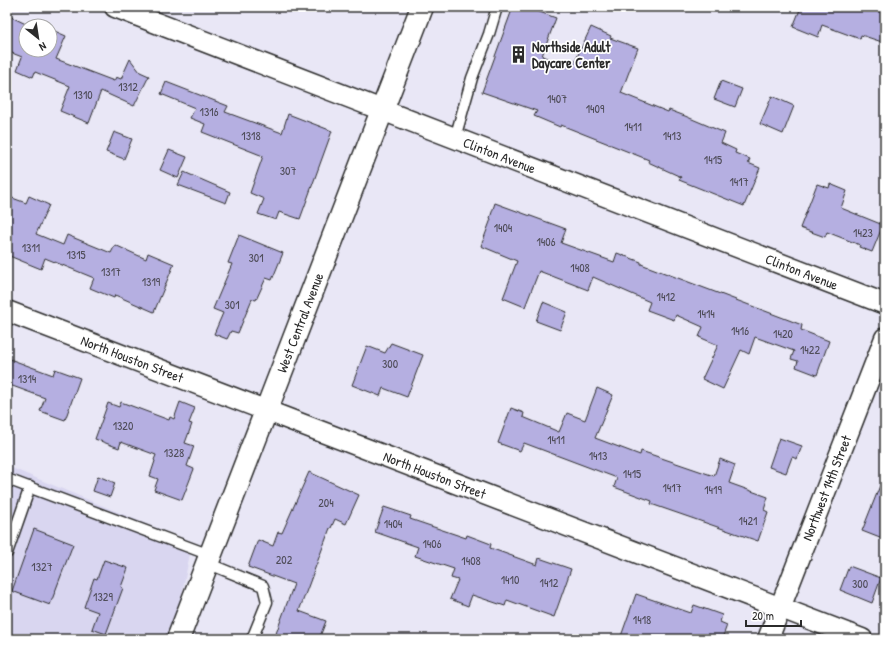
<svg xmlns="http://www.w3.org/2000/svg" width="892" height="646" font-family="'Patrick Hand',sans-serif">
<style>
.built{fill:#d9d6f0}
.building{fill:#b5afe1;stroke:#2b2b2b}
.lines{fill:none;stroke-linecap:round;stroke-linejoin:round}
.lane-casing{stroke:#2b2b2b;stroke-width:13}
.street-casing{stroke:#2b2b2b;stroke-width:23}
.secondary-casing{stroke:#2b2b2b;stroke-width:25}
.lane{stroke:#fff;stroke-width:10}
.street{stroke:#fff;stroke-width:20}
.secondary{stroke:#fff;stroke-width:22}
.labels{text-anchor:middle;stroke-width:3.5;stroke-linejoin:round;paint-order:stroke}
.number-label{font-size:12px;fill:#4e4c58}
.poi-label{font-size:14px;font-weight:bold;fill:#2b2b2b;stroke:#fff;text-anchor:start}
.street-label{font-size:14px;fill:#2b2b2b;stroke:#fff}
</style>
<rect width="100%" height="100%" fill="#e9e7f6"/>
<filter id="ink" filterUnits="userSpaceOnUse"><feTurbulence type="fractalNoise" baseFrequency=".025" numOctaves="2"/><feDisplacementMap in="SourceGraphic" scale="8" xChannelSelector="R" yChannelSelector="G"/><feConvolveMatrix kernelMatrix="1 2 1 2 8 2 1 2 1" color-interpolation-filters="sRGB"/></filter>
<g filter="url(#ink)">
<path class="built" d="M7 466 192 543 173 639H7Z"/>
<g class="building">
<path d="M513 7H526L556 18 542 56 572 68 591 27 611 36 610 38 638 48 621 93 668 112 669 110 685 116 725 133 721 143 736 150 735 153 750 159 748 163 760 168 744 206 679 180 681 177 648 162 649 160 561 125 560 127 534 116 537 111 482 92Z"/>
<path d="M801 7H885V43L861 35 860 39 822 25 818 37 793 27Z"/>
<path d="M7 15 30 26H26V50H50V29L66 36 56 59 114 81 116 77 121 79 130 59 140 72 149 76 134 106 101 91 89 123 60 111 70 86 35 72 33 77 17 70 22 57 7 51Z"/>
<path d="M721 81 742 89 735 107 714 99Z"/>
<path d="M166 82 228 106 225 112 282 133 288 114 332 131 300 219 279 212 276 220 258 214 264 199 250 193 263 156 202 132 205 124 190 118 195 108 161 94Z"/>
<path d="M772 96 794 106 783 134 760 124Z"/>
<path d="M114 132 132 139 124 159 106 152Z"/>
<path d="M169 150 187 157 178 178 160 170Z"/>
<path d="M184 172 230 192 226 203 178 185Z"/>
<path d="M817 184 829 188 830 184 847 191 841 208 883 225 872 252 859 247 860 245 827 232 825 237 800 228Z"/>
<path d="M7 196 26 203 29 196 49 205 36 234 63 245 67 235 111 253 115 245 146 259 148 253 174 264 154 312 115 295 114 298 90 288 94 278 45 258 41 269 7 255Z"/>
<path d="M495 203 566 229 561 243 614 262 617 253 641 262V264L802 325 801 330 829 341 817 375 796 367 798 361 791 359 794 351 755 337 749 354 741 350 723 389 702 379 718 345 699 337 703 327 676 315 674 320 647 310 650 302 593 277 588 290 539 271 525 307 503 298 517 261 481 246 491 219 490 218Z"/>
<path d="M239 235 283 253 272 280 266 278 256 300 252 299 238 333 231 331 227 339 214 334 223 313 213 309 232 264 228 263Z"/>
<path d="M543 302 567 312 560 330 536 321Z"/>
<path d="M391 343 423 355 407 397 383 388 380 396 352 385 367 346 385 353Z"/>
<path d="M7 358 53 375 55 369 80 378 65 420 40 411 45 398 7 384Z"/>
<path d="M597 388 613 395 595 438 640 455 641 451 714 476 720 459 735 465 729 483 768 497 764 510 768 512 758 541 651 504 652 501 614 487 617 478 524 443 520 451 498 443 511 408 524 413 523 417 559 432 567 413 585 420Z"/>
<path d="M121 402 169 420 170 417 174 419 180 402 195 408 189 423 192 424 185 443 194 446 187 466 194 469 182 500 154 490 158 479 150 476 155 461 154 460 156 455 121 442 119 448 95 439 108 403 119 407Z"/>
<path d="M779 438 802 446 797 459 792 457 786 473 769 467Z"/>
<path d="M309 472 359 495 346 524 335 519 331 528H330L299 611 326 621 319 639H274L294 584 248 567 258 540 273 546 278 532 282 533Z"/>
<path d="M98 476 115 483 110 497 93 491Z"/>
<path d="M883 478H885V540L862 531Z"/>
<path d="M384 507 411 516 410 519 466 538 467 535 491 544 490 548 537 565 539 558 571 569 554 617 507 600 505 606 472 595 468 606 450 599 458 580 451 578 454 569 415 556 418 547 375 532Z"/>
<path d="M34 529 73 544 50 605 12 591Z"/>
<path d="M104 560 128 568 121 587 123 588 106 634 92 629 98 612 84 607 94 578 97 579Z"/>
<path d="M849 566 881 578 872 603 840 590Z"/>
<path d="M636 594 691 613 694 605 722 615 720 622 727 625 722 639H620Z"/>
</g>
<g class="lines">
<defs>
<g id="lane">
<path d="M455 138 472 78 489 34 497 7"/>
<path d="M7 479 210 555"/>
<path d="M7 553 30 487"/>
<path d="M207 563 263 586 267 602 252 639"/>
</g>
<g id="street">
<path id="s1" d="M115 7 885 304"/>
<path id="s2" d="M7 311 862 639"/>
<path id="s3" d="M768 639 885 338"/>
</g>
<g id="secondary">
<path id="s4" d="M178 639 422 7"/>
</g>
</defs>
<use href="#lane" class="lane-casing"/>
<use href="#street" class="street-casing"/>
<use href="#secondary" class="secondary-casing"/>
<use href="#lane" class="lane"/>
<use href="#street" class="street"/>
<use href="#secondary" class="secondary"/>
</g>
</g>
<defs>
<symbol id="building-bare" viewBox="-9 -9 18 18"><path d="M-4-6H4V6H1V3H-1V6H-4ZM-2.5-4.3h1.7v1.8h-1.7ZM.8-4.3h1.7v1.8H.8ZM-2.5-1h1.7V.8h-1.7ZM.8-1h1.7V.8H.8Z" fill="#2b2b2b" stroke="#fff" stroke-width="2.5" paint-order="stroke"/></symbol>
</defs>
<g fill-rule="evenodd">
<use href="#building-bare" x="506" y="42" width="25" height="25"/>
</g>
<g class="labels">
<g class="number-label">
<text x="128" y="91">1312</text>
<text x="83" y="99">1310</text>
<text x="557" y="103">1407</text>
<text x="595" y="113">1409</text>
<text x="209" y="116">1316</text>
<text x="633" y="131">1411</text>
<text x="251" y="140">1318</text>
<text x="672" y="140">1413</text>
<text x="713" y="164">1415</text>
<text x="288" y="175">307</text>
<text x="739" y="186">1417</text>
<text x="503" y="232">1404</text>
<text x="863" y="237">1423</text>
<text x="546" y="246">1406</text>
<text x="31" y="252">1311</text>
<text x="76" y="259">1315</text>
<text x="256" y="262">301</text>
<text x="580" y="272">1408</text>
<text x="111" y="276">1317</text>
<text x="151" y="286">1319</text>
<text x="666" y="301">1412</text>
<text x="232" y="309">301</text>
<text x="706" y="318">1414</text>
<text x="740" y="335">1416</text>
<text x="783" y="338">1420</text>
<text x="810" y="354">1422</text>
<text x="390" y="368">300</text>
<text x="27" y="383">1314</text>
<text x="123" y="430">1320</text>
<text x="556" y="444">1411</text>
<text x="174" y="457">1328</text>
<text x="598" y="460">1413</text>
<text x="632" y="478">1415</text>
<text x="672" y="492">1417</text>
<text x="713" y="494">1419</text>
<text x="326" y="507">204</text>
<text x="748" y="525">1421</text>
<text x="393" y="528">1404</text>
<text x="432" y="548">1406</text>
<text x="284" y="564">202</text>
<text x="471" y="565">1408</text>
<text x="42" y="571">1327</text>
<text x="510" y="584">1410</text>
<text x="549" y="587">1412</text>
<text x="860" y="588">300</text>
<text x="103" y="601">1329</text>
<text x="642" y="624">1418</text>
</g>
<g class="poi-label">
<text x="532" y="52">Northside Adult<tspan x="532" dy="16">Daycare Center</tspan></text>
</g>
<g class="street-label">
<text dy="5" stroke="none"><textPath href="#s1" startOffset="412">Clinton Avenue</textPath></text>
<text dy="5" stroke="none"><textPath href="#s1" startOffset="736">Clinton Avenue</textPath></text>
<text dy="5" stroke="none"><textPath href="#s4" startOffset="339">West Central Avenue</textPath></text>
<text dy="5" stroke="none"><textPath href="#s2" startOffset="134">North Houston Street</textPath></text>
<text dy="5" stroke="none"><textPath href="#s2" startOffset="458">North Houston Street</textPath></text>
<text dy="5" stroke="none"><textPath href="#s3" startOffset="162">Northwest 14th Street</textPath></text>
</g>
</g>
<rect width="892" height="646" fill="none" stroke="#fff" stroke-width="24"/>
<rect x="12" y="12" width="868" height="622" fill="none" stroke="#2b2b2b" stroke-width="1.5" filter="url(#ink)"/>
<g transform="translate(38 38) rotate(150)"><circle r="19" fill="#ffffff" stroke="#aaaaaa"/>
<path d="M0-3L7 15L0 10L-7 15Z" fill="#2b2b2b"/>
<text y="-6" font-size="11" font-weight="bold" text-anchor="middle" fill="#2b2b2b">N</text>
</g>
<path d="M746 620v6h55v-6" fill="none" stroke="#2b2b2b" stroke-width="2"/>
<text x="752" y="620" font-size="12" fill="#2b2b2b" stroke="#ffffff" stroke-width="3" paint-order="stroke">20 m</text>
</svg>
